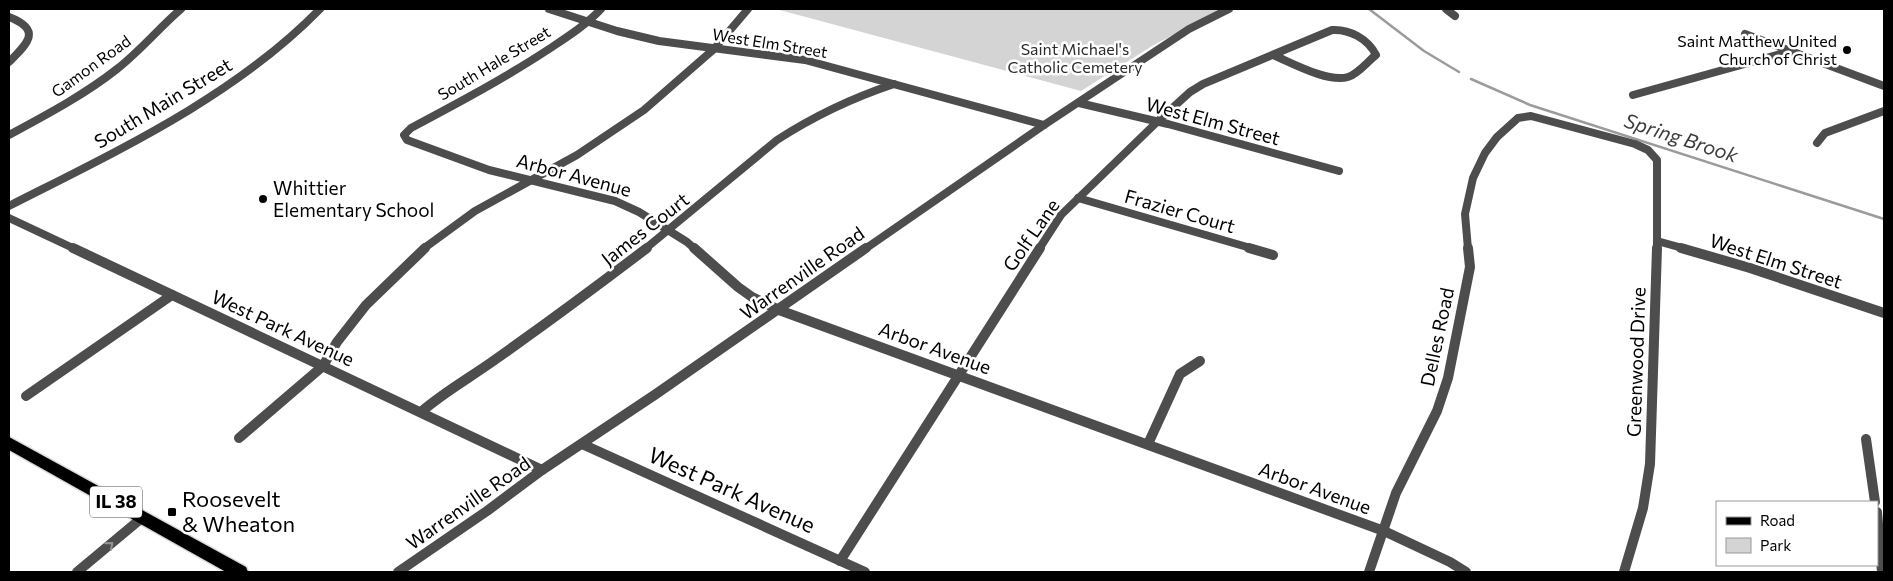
<svg xmlns="http://www.w3.org/2000/svg" width="1893" height="581" font-family="Commissioner,sans-serif">
<style>
.green{fill:#d4d4d4}
.lines{fill:none;stroke-linecap:round;stroke-linejoin:round}
.stream{stroke:#9b9b9b;stroke-width:2.5}
.major-casing{stroke:#dbdbdb;stroke-width:3}
.minor-far1{stroke:#4d4d4d;stroke-width:8}
.minor{stroke:#4d4d4d;stroke-width:10}
.major{fill:#000;fill-rule:evenodd}
.oneway{stroke:#949494}
.poi-dot{fill:#000;stroke:#fff;stroke-width:2}
.labels{text-anchor:middle;stroke-width:5;stroke-linejoin:round;paint-order:stroke}
.far-poi-label{font-size:16px;fill:#000;stroke:#fff;text-anchor:end}
.far-street-label{font-size:16px;fill:#000;stroke:#fff}
.far-park-label{font-size:16px;fill:#2b2b2b;stroke:#fff}
.shield{fill:#fff;stroke:#4c4c4c;stroke-width:1}
.shield-label{font-size:18px;font-weight:bold;fill:#000}
.street-label{font-size:19px;fill:#000;stroke:#fff}
.poi-label{font-size:19px;fill:#000;stroke:#fff;text-anchor:start}
.water-label{font-size:20px;font-style:italic;fill:#3c3c3c;stroke:#fff}
.near-street-label{font-size:22px;fill:#000;stroke:#fff}
.near-poi-label{font-size:22px;fill:#000;stroke:#fff;text-anchor:start}
</style>
<rect width="100%" height="100%" fill="#fff"/>
<path class="green" d="M776 9H1222L1152 46 1081 91Z"/>
<g class="lines">
<g class="stream">
<path d="M1369 9 1424 51 1459 72"/>
<path d="M1471 79 1530 105 1884 219"/>
</g>
<defs>
<path id="major" d="M9 437 246 567 248 572H226L9 450Z"/>
</defs>
<use href="#major" class="major-casing"/>
<g class="minor-far1">
<path d="M549 9 617 31 659 41 805 60 1044 125"/>
<path d="M601 9C586 25 567 37 549 49 505 78 458 103 411 128L404 135 407 140 489 170 615 201 639 212 687 242 695 249"/>
<path d="M1446 9 1455 16"/>
<path d="M9 17C43 30 27 44 9 62"/>
<path d="M1745 34 1884 86"/>
<path d="M1633 95 1791 51"/>
<path d="M1079 103 1168 124 1339 171"/>
<path d="M9 135C46 115 84 95 117 69 140 51 159 28 181 9"/>
<path d="M1817 143 1825 133 1884 111"/>
<path d="M1078 198 1254 249"/>
<path d="M9 206C117 151 234 97 320 9"/>
<path d="M9 218 75 249"/>
<path d="M1657 241 1686 249"/>
<path d="M423 249 475 211 577 155 644 110 714 49 748 9"/>
<path d="M645 249 777 140C814 116 852 98 894 84"/>
<path d="M865 249 1044 125 1189 29 1229 9"/>
<path d="M1039 249 1061 215 1157 122 1190 92 1203 84 1332 30C1350 29 1368 39 1376 55 1368 61 1358 74 1348 77 1328 83 1292 63 1273 55"/>
<path d="M1468 249 1465 214 1473 178 1485 153 1497 137 1518 118 1531 116 1635 144 1648 150 1657 160V249"/>
</g>
<g class="minor">
<path d="M73 248 542 470"/>
<path d="M694 248 738 287 752 297 779 310 1384 531 1450 562 1466 572"/>
<path d="M1249 248 1273 255"/>
<path d="M1681 248 1750 268 1884 313"/>
<path d="M26 396 172 295"/>
<path d="M421 412C444 392 471 377 496 359 547 323 597 286 647 248"/>
<path d="M239 438 323 366 337 342 366 305 425 248"/>
<path d="M1866 439 1875 502"/>
<path d="M582 444 865 572"/>
<path d="M1148 444 1180 374 1200 361"/>
<path d="M1877 512 1882 572"/>
<path d="M840 561 1040 248"/>
<path d="M77 572 143 517"/>
<path d="M398 572 487 511 542 470 656 394 866 248"/>
<path d="M1369 572 1396 493 1437 411 1448 378 1470 267 1468 248"/>
<path d="M1624 572 1643 508 1650 464 1657 248"/>
</g>
<use href="#major" class="major"/>
</g>
<defs><path id="oneway-chevron" d="M-2-3.5L2.5 0L-2 3.5" fill="none" stroke-width="1.6" stroke-linecap="round" stroke-linejoin="round" transform="scale(1.25)"/></defs>
<use class="oneway" href="#oneway-chevron" transform="translate(110 545) rotate(-40)"/>
<g class="poi-dot">
<circle cx="1847" cy="50" r="5"/>
<circle cx="263" cy="199" r="5"/>
<rect x="167" y="507" width="10" height="10" rx="2.5"/>
</g>
<g class="labels">
<g class="far-poi-label">
<text x="1837" y="47">Saint Matthew United<tspan x="1837" dy="18">Church of Christ</tspan></text>
</g>
<g class="far-street-label">
<text transform="translate(770 43) rotate(9)" y="6">West Elm Street</text>
<text transform="translate(494 63) rotate(-31)" y="6">South Hale Street</text>
<text transform="translate(91 66) rotate(-36)" y="6">Gamon Road</text>
</g>
<g class="far-park-label">
<text x="1075" y="55">Saint Michael's<tspan x="1075" dy="18">Catholic Cemetery</tspan></text>
</g>
<rect class="shield" x="90" y="486.5" width="52" height="31" rx="4"/>
<g class="shield-label">
<text x="116" y="508">IL 38</text>
</g>
<g class="street-label">
<text transform="translate(163 103) rotate(-31)" y="7">South Main Street</text>
<text transform="translate(1213 121) rotate(15)" y="7">West Elm Street</text>
<text transform="translate(574 175) rotate(15)" y="7">Arbor Avenue</text>
<text transform="translate(1180 211) rotate(16)" y="7">Frazier Court</text>
<text transform="translate(645 229) rotate(-38)" y="7">James Court</text>
<text transform="translate(1031 235) rotate(-55)" y="7">Golf Lane</text>
<text transform="translate(1776 261) rotate(18)" y="7">West Elm Street</text>
<text transform="translate(802 273) rotate(-35)" y="7">Warrenville Road</text>
<text transform="translate(283 328) rotate(25)" y="7">West Park Avenue</text>
<text transform="translate(1437 337) rotate(-78)" y="7">Delles Road</text>
<text transform="translate(935 348) rotate(20)" y="7">Arbor Avenue</text>
<text transform="translate(1636 362) rotate(-88)" y="7">Greenwood Drive</text>
<text transform="translate(1315 488) rotate(20)" y="7">Arbor Avenue</text>
<text transform="translate(468 503) rotate(-35)" y="7">Warrenville Road</text>
</g>
<g class="poi-label">
<text x="273" y="195">Whittier<tspan x="273" dy="22">Elementary School</tspan></text>
</g>
<g class="water-label">
<text transform="translate(1681 138) rotate(18)" y="7">Spring Brook</text>
</g>
<g class="near-street-label">
<text transform="translate(732 490) rotate(24)" y="8">West Park Avenue</text>
</g>
<g class="near-poi-label">
<text x="182" y="507">Roosevelt<tspan x="182" dy="25">&amp; Wheaton</tspan></text>
</g>
</g>
<rect width="1893" height="581" fill="none" stroke="#000000" stroke-width="20"/>
<rect x="1716" y="501" width="162" height="65" fill="#ffffff" stroke="#999999"/>
<rect x="1726" y="517" width="25" height="8" fill="#000000" stroke="#999999"/>
<text x="1760" y="526" font-size="15" fill="#000000">Road</text>
<rect x="1726" y="538" width="25" height="15" fill="#d4d4d4" stroke="#999999"/>
<text x="1760" y="551" font-size="15" fill="#000000">Park</text>
</svg>
